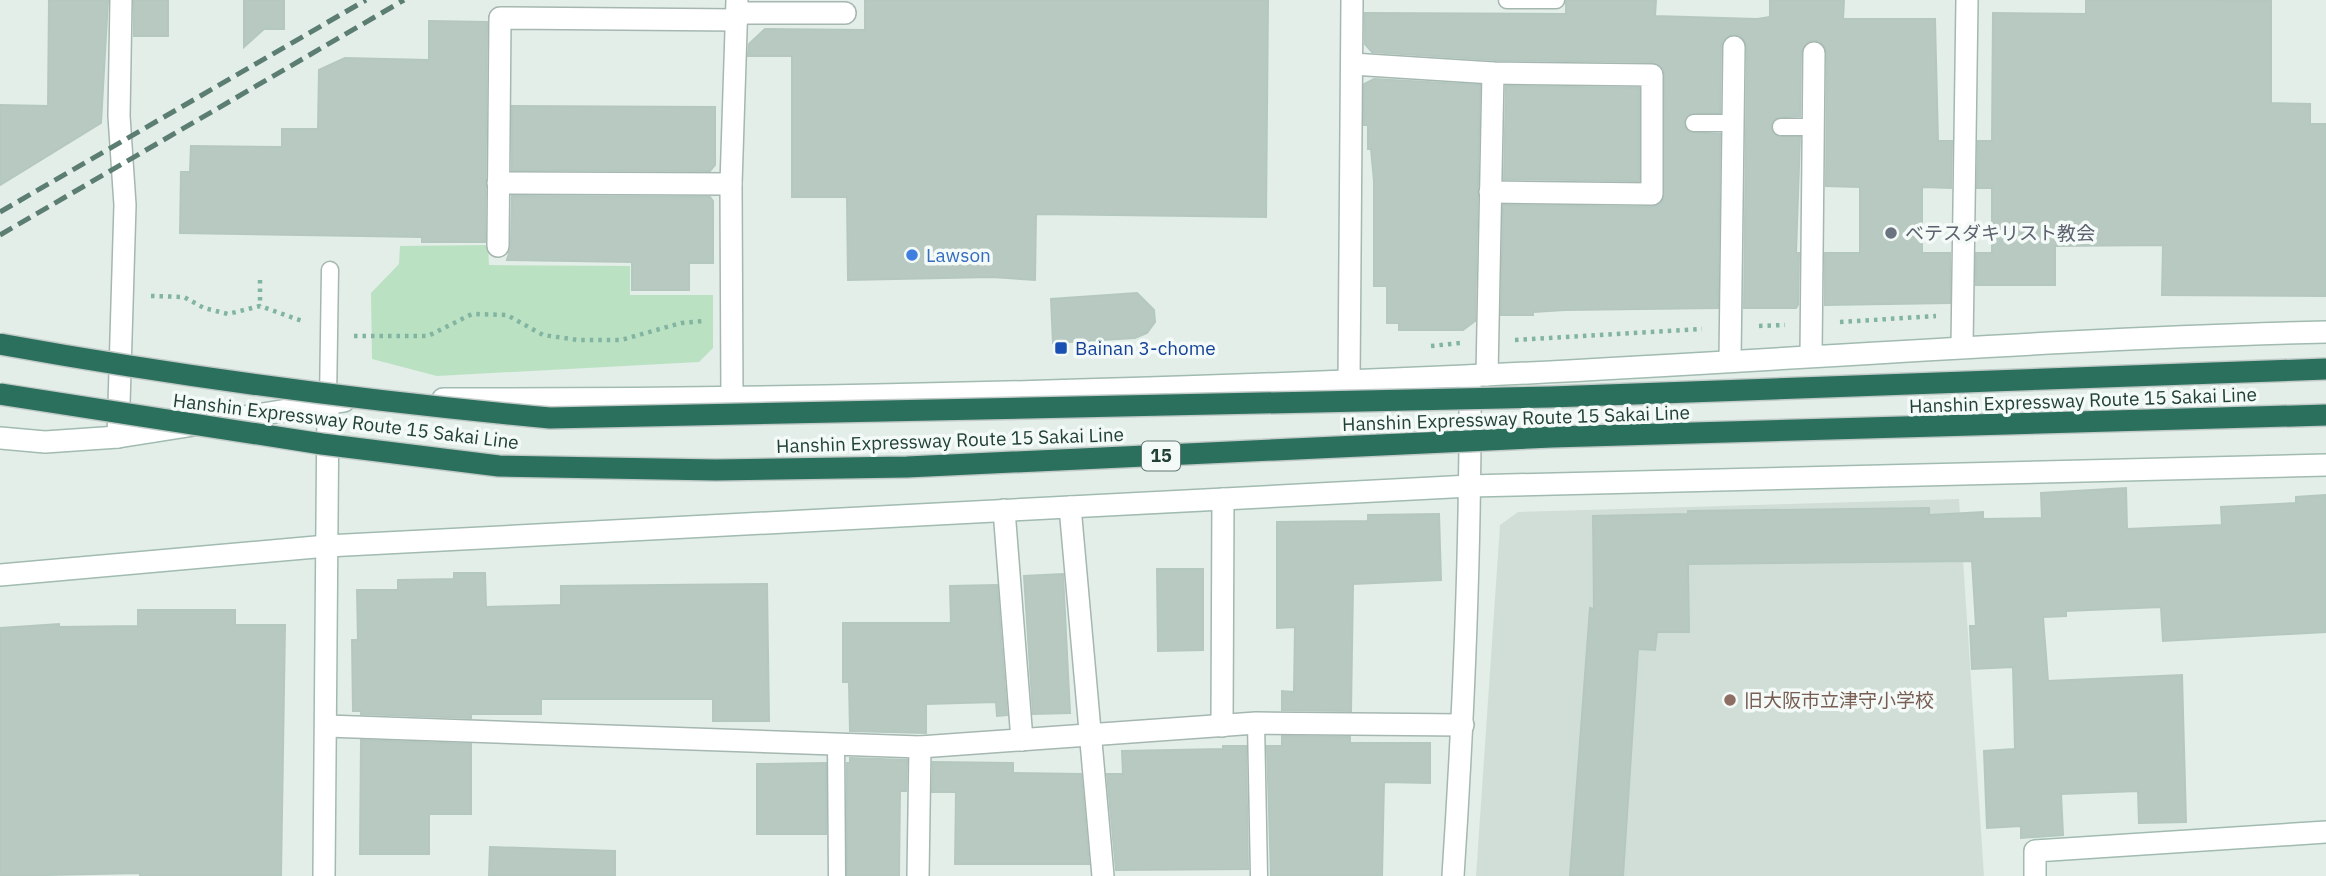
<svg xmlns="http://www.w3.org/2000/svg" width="2326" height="876" font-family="'IBM Plex Sans','Noto Sans JP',sans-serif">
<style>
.built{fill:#d1ded7}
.green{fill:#bbe1c3}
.building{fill:#b8c9c1;stroke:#b5c8bf;stroke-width:2}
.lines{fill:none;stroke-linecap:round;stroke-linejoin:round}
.lane-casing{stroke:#a5b7b0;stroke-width:19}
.street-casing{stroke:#a5b7b0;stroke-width:24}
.secondary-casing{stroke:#a1bbb0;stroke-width:24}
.path{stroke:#81b4a1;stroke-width:4.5;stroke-dasharray:3.5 5;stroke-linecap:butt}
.lane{stroke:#fff;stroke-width:16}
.street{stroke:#fff;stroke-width:21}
.secondary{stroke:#fff;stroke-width:21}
.rail{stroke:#5c7d72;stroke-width:5;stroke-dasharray:14 7;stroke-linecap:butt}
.highway-bridge-casing{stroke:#c1cac7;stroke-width:24;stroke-linecap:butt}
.highway-bridge{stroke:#2a705d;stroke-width:21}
.worship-dot{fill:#6b7280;stroke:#f4faf7;stroke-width:2.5}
.shop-dot{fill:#3f7fe0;stroke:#f4faf7;stroke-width:2.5}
.transit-dot{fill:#1a4fb4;stroke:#f4faf7;stroke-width:2.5}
.education-dot{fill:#8d6e63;stroke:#f4faf7;stroke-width:2.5}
.labels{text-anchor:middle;stroke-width:7;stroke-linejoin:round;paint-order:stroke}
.shield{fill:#f4faf7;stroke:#607871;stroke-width:2}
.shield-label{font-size:18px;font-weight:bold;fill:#214137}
.worship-label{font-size:19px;fill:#5b616d;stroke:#f4faf7;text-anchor:start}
.shop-label{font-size:19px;fill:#366cbe;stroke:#f4faf7;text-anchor:start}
.transit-label{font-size:19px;fill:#164399;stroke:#f4faf7;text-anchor:start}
.street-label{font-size:19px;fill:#214137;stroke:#f4faf7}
.education-label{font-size:19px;fill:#785e54;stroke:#f4faf7;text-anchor:start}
</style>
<rect width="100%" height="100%" fill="#e3eee9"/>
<path class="built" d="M1959 499 1984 876H1476L1500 525 1518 512Z"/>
<path class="green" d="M488 245 489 265 630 266V295H713V348L699 362 437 376 372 359 371 293 399 264 400 246Z"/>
<g class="building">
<path d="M49 0H108L101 123 0 185V105L48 106Z"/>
<rect x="134" y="0" width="34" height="36"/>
<path d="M244 0H284V29H264L244 47Z"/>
<path d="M865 0H1268L1266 217 1036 214 1035 280 992 277 848 280 847 197H792V56H748L749 44 765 29 865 30Z"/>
<path d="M1566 0H1656L1655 16 1757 19 1770 17V0H1844L1843 19H1935L1938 141H1952L1951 188 1922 187V253H1950V303L1825 305V253H1860V187L1826 186 1827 53 1821 42 1813 40 1807 42 1801 52 1800 116 1776 118 1771 126 1776 136 1800 137 1796 253H1799L1798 305 1796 308H1744L1747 47 1741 36 1733 34 1723 40 1721 46 1720 113 1689 114 1684 122 1689 132 1720 134 1718 308 1565 310 1533 312V315H1501L1503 205 1652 207 1663 201 1664 69 1652 62 1494 60 1372 52 1365 44V13L1566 14Z"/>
<path d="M2086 0 2271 1V103L2310 104V124H2326V296L2162 295 2163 245 2055 246V285H1976V253H1992V188H1977L1978 141H1992L1993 13 2086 14Z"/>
<path d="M429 21 487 22 485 242H422V237L180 233 181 172H190L191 146 282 147V129H318L319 70 345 58 429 60Z"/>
<path d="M1374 79 1480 85 1475 321 1463 330H1399V323H1387V286H1374V181L1371 149H1368V125H1364V84Z"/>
<path d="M1506 86 1639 88V181L1504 179Z"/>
<path d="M512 106 715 107V165L710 171 512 170Z"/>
<path d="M512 196 710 197 713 201V263H689V290H632V262L507 260 511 246Z"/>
<path d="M1137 293 1154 310 1155 322 1147 333 1135 338 1053 343 1051 299Z"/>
<path d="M2126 488 2127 529 2222 525 2221 507 2296 503V497L2326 495V632L2163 641 2161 607 2066 611V616L2043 617 2048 681 2182 675 2186 822 2139 823 2138 791 2061 794 2063 835 2021 838V826L1987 828 1984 751 2015 749 2013 667 1972 669 1970 626H1976L1972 561 1688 564 1689 632H1657L1655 650 1638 649 1623 876H1570L1590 608 1594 609 1593 516 1688 514V511L1929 508V515L1983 512V519L2042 518 2041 493Z"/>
<path d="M1439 514 1441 580 1353 584 1351 711 1282 710V691L1294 692 1295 627 1277 628V522L1368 521V515Z"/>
<path d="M1157 569H1203V650L1158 651Z"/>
<path d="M454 573H485L486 607 561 605V586L767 584 769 721H713V699H541V714H471V718L361 714V711H353L352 640H358L357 590H398V580L454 579Z"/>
<path d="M1063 574 1070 713 1033 714 1024 576Z"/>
<path d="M997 585 1007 715 997 716 996 702 926 704V733L850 731 849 682H843V623H951L950 586Z"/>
<path d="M138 610H235V625H285L281 876H140V873L0 876V628L59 624V627L138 626Z"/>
<path d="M1282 736 1350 737V743H1430V783L1384 782 1382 876H1271L1267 746H1282Z"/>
<path d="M361 740 471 744V814H429V854H360Z"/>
<path d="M1223 746H1246L1248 869 1116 870 1107 774H1123L1122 751 1223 749Z"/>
<path d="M850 758 907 760 906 791H900L899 876H847V763H850Z"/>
<path d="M933 762 1013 763V773L1081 774 1089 864H955L956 792H932Z"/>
<path d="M826 763V834H757V764Z"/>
<path d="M490 847 615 851V876H489Z"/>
</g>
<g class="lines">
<defs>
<g id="lane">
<path d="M1507 0H1556"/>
<path d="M1694 123H1732"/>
<path d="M1781 127H1813"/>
<path d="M328 401 330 270"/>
<path d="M1256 723 1259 876"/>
<path d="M836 744 837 876"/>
</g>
<g id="street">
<path d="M737 13H845"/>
<path d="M1352 64 1493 73 1652 75V194L1490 192"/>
<path d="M498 183 731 184"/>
<path d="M498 246 500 18 737 20"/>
<path d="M1962 346 1967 0"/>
<path d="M1811 356 1814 53"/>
<path d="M1730 360 1734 47"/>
<path d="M1487 375 1493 73"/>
<path d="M1349 381 1352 0"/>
<path d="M732 400 731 184 737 0"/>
<path d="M118 437 125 205 119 116 121 0"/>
<path d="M1070 507 1103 876"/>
<path d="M1004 510 1022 740"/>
<path d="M327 726 920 747 1256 723 1463 725"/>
<path d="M1222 726 1223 499"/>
<path d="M918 876 920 747"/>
<path d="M1453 876C1464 709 1471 543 1470 376"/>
</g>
<g id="secondary">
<path d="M443 399C784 400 1125 391 1465 376 1752 363 2039 339 2326 332"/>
<path d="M0 438 45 442 118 437 344 401"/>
<path d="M0 575 327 546 1470 486 2326 465"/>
<path d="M324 876 328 401"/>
<path d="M2035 876V851L2326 832"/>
</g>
</defs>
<use href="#lane" class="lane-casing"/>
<use href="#street" class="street-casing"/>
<use href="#secondary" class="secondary-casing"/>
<g class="path">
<path d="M260 280V306"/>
<path d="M151 296 184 297 204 308 228 314 260 306 305 322"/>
<path d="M1840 322 1936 316"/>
<path d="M1759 326 1785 325"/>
<path d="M354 336H428L472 314 507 315 543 335 578 340H621L681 323 703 321"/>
<path d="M1515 340 1702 329"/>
<path d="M1431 346 1460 343"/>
</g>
<use href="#lane" class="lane"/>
<use href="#street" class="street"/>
<use href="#secondary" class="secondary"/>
<g class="rail">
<path d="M0 212 366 0"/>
<path d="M0 235 404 0"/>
</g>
<defs>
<g id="highway-bridge">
<path d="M0 344C182 377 366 401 550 418L1550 397 2326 369"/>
<path d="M0 394 322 444 499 466 716 470 907 467 1552 437 2326 415"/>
</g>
</defs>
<use href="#highway-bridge" class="highway-bridge-casing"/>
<use href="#highway-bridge" class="highway-bridge"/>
</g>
<circle class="worship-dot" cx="1891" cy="233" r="7"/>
<circle class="shop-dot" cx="912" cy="255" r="7"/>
<rect class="transit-dot" x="1054" y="341" width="14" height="14" rx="3.5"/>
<circle class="education-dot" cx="1730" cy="700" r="7"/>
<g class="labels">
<rect class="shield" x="1142" y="441.5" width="38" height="29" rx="5"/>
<g class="shield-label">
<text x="1161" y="462">15</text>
</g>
<g class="worship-label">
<text x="1905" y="240">ベテスダキリスト教会</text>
</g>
<g class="shop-label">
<text x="926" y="262">Lawson</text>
</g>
<g class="transit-label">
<text x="1075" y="355">Bainan 3-chome</text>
</g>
<g class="street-label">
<text transform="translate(2083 400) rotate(-2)" y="7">Hanshin Expressway Route 15 Sakai Line</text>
<text transform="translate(1516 418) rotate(-2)" y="7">Hanshin Expressway Route 15 Sakai Line</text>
<text transform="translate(346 421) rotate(7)" y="7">Hanshin Expressway Route 15 Sakai Line</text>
<text transform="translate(950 440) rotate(-2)" y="7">Hanshin Expressway Route 15 Sakai Line</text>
</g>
<g class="education-label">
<text x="1744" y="707">旧大阪市立津守小学校</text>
</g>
</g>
</svg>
